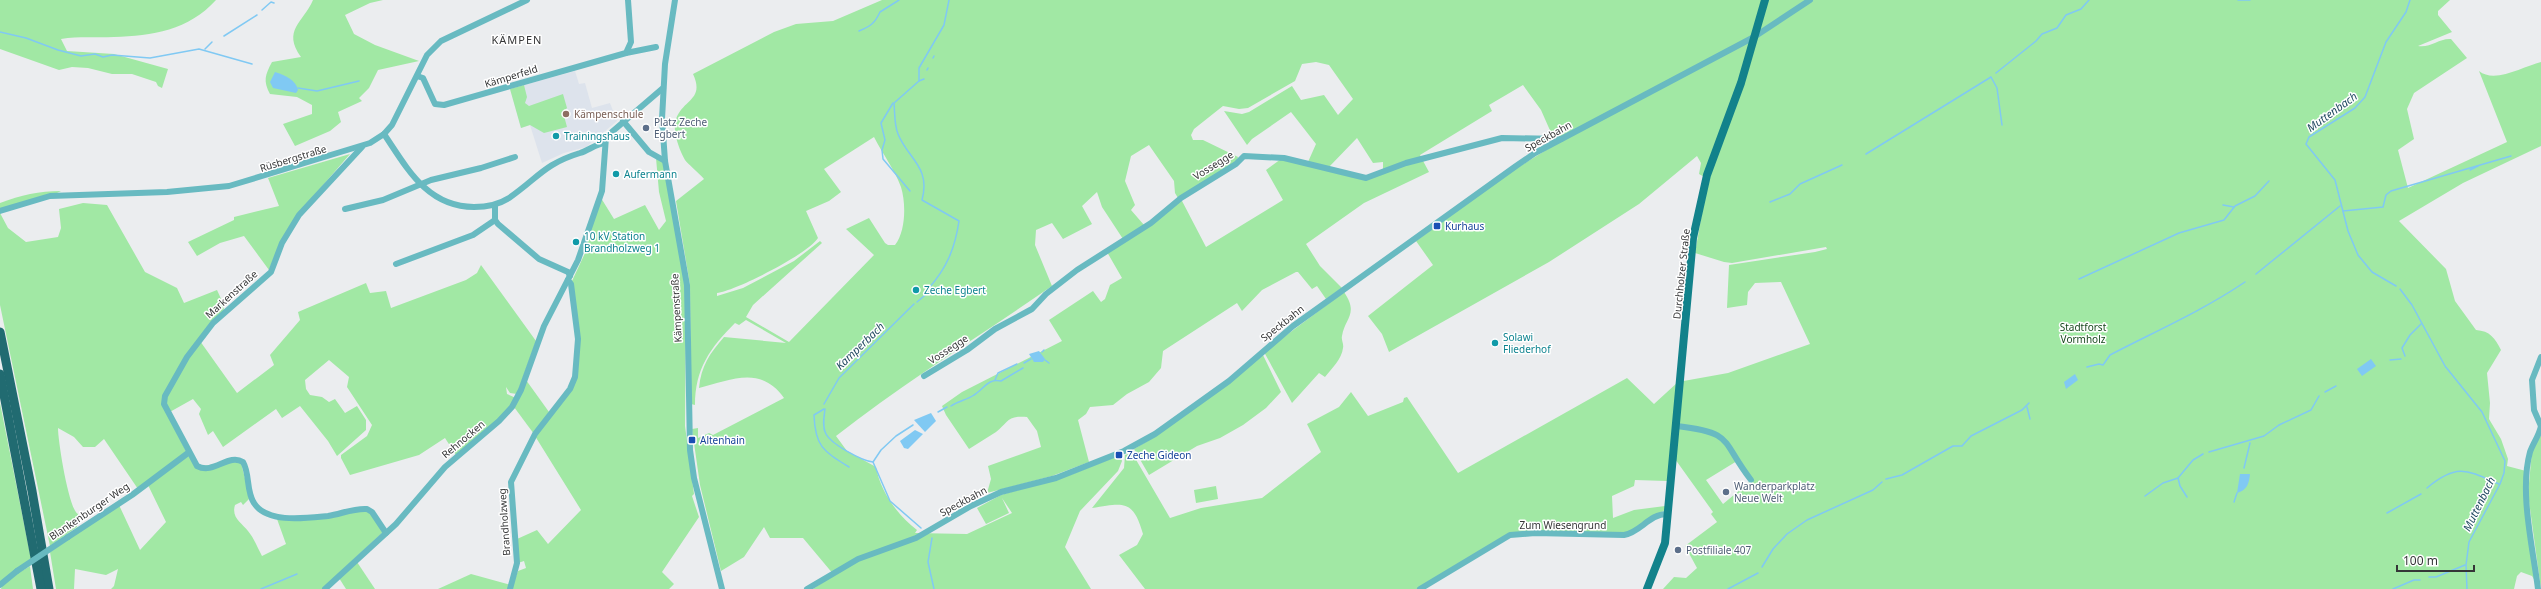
<svg xmlns="http://www.w3.org/2000/svg" width="2541" height="589" font-family="'Noto Sans',sans-serif">
<style>
.built{fill:#dde3ec}
.green{fill:#a1e8a4;fill-rule:evenodd}
.water{fill:#80c9f3}
.lines{fill:none;stroke-linecap:round;stroke-linejoin:round}
.stream{stroke:#80c9f3;stroke-width:1.5}
.minor{stroke:#68bac1;stroke-width:6}
.major{stroke:#12828b;stroke-width:8}
.highway{stroke:#216b71;stroke-width:9}
.minor-bridge{stroke:#68bac1;stroke-width:6}
.education-dot{fill:#8d6e63;stroke:#fff;stroke-width:1.5}
.service-dot{fill:#5c6f8a;stroke:#fff;stroke-width:1.5}
.culture-dot{fill:#0f9aa8;stroke:#fff;stroke-width:1.5}
.transit-dot{fill:#1a4fb4;stroke:#fff;stroke-width:1.5}
.labels{text-anchor:middle;stroke-width:3;stroke-linejoin:round;paint-order:stroke}
.street-label{font-size:10px;fill:#353637;stroke:#fff}
.education-label{font-size:10px;fill:#785e54;stroke:#fff;text-anchor:start}
.service-label{font-size:10px;fill:#4e5e75;stroke:#fff;text-anchor:start}
.culture-label{font-size:10px;fill:#0d838f;stroke:#fff;text-anchor:start}
.transit-label{font-size:10px;fill:#164399;stroke:#fff;text-anchor:start}
.park-label{font-size:10px;fill:#16471c;stroke:#fff}
.neighbourhood-label{font-size:11px;letter-spacing:1px;fill:#353637;stroke:#fff}
.water-label{font-size:11px;font-style:italic;fill:#224a61;stroke:#fff}
</style>
<rect width="100%" height="100%" fill="#ebedef"/>
<path class="built" d="M575 71 579 84 585 83 592 108 610 103 617 121 586 147 564 153 542 163 530 125 521 128 510 89Z"/>
<g class="green">
<path d="M0 0H216C189 30 152 36 114 37 96 38 79 36 61 39L67 51 114 54 168 69 162 88 158 86 156 82 132 74H112L88 68 72 67 59 70 0 49Z"/>
<path d="M313 0H383L370 3 345 15 354 34 375 45 419 61 378 70 369 88 359 98 362 101 338 112 341 122 330 131 295 146 283 124 312 114V105L297 97 270 94C263 81 265 75 272 62L301 57C282 30 303 23 313 0Z"/>
<path d="M882 0H2450L2438 11V15L2452 32 2418 46C2431 48 2439 38 2451 39L2467 58 2414 93 2407 109 2414 139 2398 150 2408 188 2507 142 2479 71C2495 84 2524 66 2541 62V146L2463 183 2399 221 2446 269 2455 301 2476 330C2490 331 2495 338 2501 350L2487 373 2490 403 2489 419 2501 439 2508 459 2507 466 2526 471 2537 584 2532 576 2521 572 2517 576 2514 589H1663L1674 577 1686 578 1697 568 1685 546 1717 522 1711 514 1713 512 1675 459 1667 481 1635 480 1634 486 1612 496 1613 518 1634 510 1665 506V510L1628 533H1517L1418 589H1145L1119 555 1137 545 1143 534C1133 499 1124 503 1092 508L1124 468 1125 455 1131 453 1135 458 1170 518 1201 508 1262 498 1321 452 1307 424 1339 407 1351 392 1368 416 1403 402 1404 398 1407 397 1458 473 1627 378 1654 404 1678 382 1728 373 1810 344 1781 282 1755 283 1748 292 1747 305 1727 308 1729 265 1815 252 1827 249 1826 247 1732 263 1724 262 1695 253 1708 179 1699 174 1701 163 1697 156 1639 204 1549 262 1389 352 1382 334 1368 316 1433 265 1416 241 1512 171 1556 144 1541 110 1523 85 1489 105 1492 111 1420 155 1421 157 1383 171V162L1373 163 1357 138 1328 168 1308 162 1316 144 1291 112 1252 139 1247 145 1224 111 1242 114 1249 112 1292 86 1301 100 1324 95 1338 115 1353 99 1329 65 1316 62 1302 64 1295 81 1248 108 1239 109 1223 106 1194 129 1191 135 1193 140H1203L1238 157 1237 161 1178 198 1175 193 1174 181 1149 145 1131 156 1125 181 1135 205 1131 210 1144 225 1123 239 1102 207 1097 192 1082 206 1092 224 1063 239 1052 223 1036 230 1035 245 1052 286C980 336 905 382 836 436L847 451 876 467C880 491 898 516 917 530L915 533 967 534 1012 513 1002 498 1009 513 986 524 977 508 1001 495 1070 475 1120 455 1122 461 1118 471 1080 511 1065 547 1091 589H813L834 575 803 538H770L764 527 744 557 721 571 700 485 692 429 698 428V438L709 433 713 435 784 398C761 365 731 380 699 388 701 366 710 353 724 337L786 343 746 320 739 325 735 323C710 348 695 369 695 405L691 404 690 285 676 201 704 179C699 173 687 163 685 160 679 149 672 131 676 119 683 99 705 100 693 74L774 32 796 24 833 21ZM874 137C882 153 895 170 901 187 906 203 906 231 895 245H888L885 243 869 218 846 229 874 255 789 342 746 317 753 305 822 243 820 241 794 261 743 288 717 296V293C737 290 808 254 818 238L806 211 829 201 841 192 824 169ZM1737 461 1752 480 1723 504 1706 480Z"/>
<path d="M524 85 527 97 525 103 529 106 563 94 567 108 563 112 567 127 544 133 530 125 521 128 510 89Z"/>
<path d="M350 154 298 214 279 245 269 270 244 236 220 243 197 256 188 242 234 220V217L279 206 268 178Z"/>
<path d="M656 158 663 162 686 288 685 426 694 494 692 496 699 517 662 572 674 584 669 589H511L518 571 526 568 524 561 518 563 517 539 537 530 548 544 581 510 535 436 568 393 579 361 572 281 586 251 584 246 601 198 614 219 645 205 659 230 666 221 659 192Z"/>
<path d="M1281 159 1364 180 1422 159 1429 172 1364 203 1306 244 1320 266 1342 288 1326 299 1317 286 1312 289 1298 272H1296L1262 290 1242 311 1237 303 1163 351 1161 368 1149 382 1127 394 1113 405 1090 407 1086 414 1078 420 1089 462 1052 476 987 493 991 479 988 466 1041 447 1037 431 1027 417C1007 415 1008 423 996 432 987 438 978 443 969 449L946 415 942 406 962 392 1062 341 1049 320 1093 291 1101 302 1105 299 1110 285 1122 278 1107 252 1181 199 1206 247 1283 200 1266 170Z"/>
<path d="M61 191 57 193 0 209V203C21 195 39 191 61 191Z"/>
<path d="M83 203 107 205 145 272 177 288 184 303 217 290 223 303 224 311 188 353 190 355 200 341 237 393 274 365 270 355 300 320 298 312 366 283 370 293 386 291 391 308 466 280 477 273 481 265 536 341 517 394 510 393 506 387 507 394 516 398C503 422 476 438 456 455L445 438 419 455 350 475 341 458V455L367 436 372 425 347 387 349 377 329 360 305 380 306 389 310 395 322 397 329 402 335 399 345 413 357 406 366 420V430L337 456 328 441 300 406 282 418 276 409 223 447 213 431 208 435 199 414 201 409 193 399 168 413 165 404 166 395 163 396 162 404 187 453 138 489 104 439 95 447H83L74 437 58 428C58 442 69 510 78 514L77 527 50 546 0 305V213L8 228 26 242 58 237 61 228 59 209Z"/>
<path d="M1344 292C1359 314 1345 318 1342 336 1341 340 1344 344 1343 348 1342 359 1331 369 1325 377L1319 373 1292 403 1264 352Z"/>
<path d="M1263 355 1281 392 1266 408 1243 425 1220 438 1197 446 1149 475 1134 449 1156 436Z"/>
<path d="M526 380 549 412 534 434 514 407Z"/>
<path d="M0 403 31 559 0 582Z"/>
<path d="M2541 435V589L2528 494 2532 451Z"/>
<path d="M188 455 196 467 234 461 241 463 250 498 243 505 241 502 235 505C231 518 242 523 248 531 254 538 258 549 262 556L286 544 277 519 363 511 371 513 383 532 322 589H111L114 586 118 569 106 575 75 569 74 589H56L50 552 119 505 140 550 166 522 148 485Z"/>
<path d="M1216 486 1218 499 1196 503 1194 490Z"/>
<path d="M357 562 375 589H346L339 578Z"/>
<path d="M30 566 33 589H1C5 578 21 572 30 566Z"/>
<path d="M471 574 511 585 509 589H438Z"/>
</g>
<g class="water">
<path d="M275 72C285 75 296 80 298 90L296 93 273 88 270 82Z"/>
<path d="M1039 351 1045 359 1043 362H1034L1029 354Z"/>
<path d="M2371 359 2376 366 2362 376 2357 369Z"/>
<path d="M2075 374 2078 380 2066 389 2064 382Z"/>
<path d="M931 413 936 421 925 432 914 420Z"/>
<path d="M915 430 923 434 908 449 904 448 900 441Z"/>
<path d="M2240 474H2250C2249 484 2247 490 2237 493Z"/>
</g>
<g class="lines">
<g class="stream">
<path d="M2238 0H2250"/>
<path d="M262 10 271 2 274 3"/>
<path d="M859 31C871 26 875 23 880 12L899 0"/>
<path d="M0 32 26 38 58 50 81 56 95 54 103 57 112 55 150 58 199 49 252 64"/>
<path d="M224 36 257 15"/>
<path d="M205 49 212 42"/>
<path d="M933 58 934 56"/>
<path d="M927 70 928 68"/>
<path d="M1996 73 2036 41 2042 34 2057 28 2066 15 2081 9 2089 0"/>
<path d="M919 81 924 79"/>
<path d="M298 88 317 91 359 81"/>
<path d="M893 103 881 123 885 140 882 150 883 159 910 191"/>
<path d="M1866 154 1991 77 1997 88 2002 125"/>
<path d="M2470 170 2478 166"/>
<path d="M1770 202 1790 194 1800 184 1842 165"/>
<path d="M2223 205 2234 207"/>
<path d="M2343 211 2383 207 2386 195 2391 191 2511 156"/>
<path d="M2256 274 2340 206"/>
<path d="M2079 279 2179 233 2224 220 2235 206 2255 196 2269 181"/>
<path d="M2396 286 2372 272 2358 255 2348 231 2335 180 2306 144 2309 137 2355 108 2365 97 2386 42 2406 12 2410 0"/>
<path d="M2400 289 2412 305 2445 366 2482 412 2505 461 2504 473 2500 484 2469 542 2466 565 2467 589"/>
<path d="M917 302 930 291 928 289C947 268 955 248 959 221L922 200C931 167 908 159 898 134 894 124 895 113 894 103L919 81V68L944 25 949 0"/>
<path d="M1042 352 1044 350"/>
<path d="M2405 356 2402 348 2410 335 2421 324"/>
<path d="M1045 360 1049 363"/>
<path d="M2390 360 2401 359"/>
<path d="M1024 363 1031 359"/>
<path d="M2087 367 2099 364 2103 365 2110 355C2156 331 2202 311 2245 282"/>
<path d="M995 380 998 373 1017 364"/>
<path d="M2325 392 2336 386"/>
<path d="M824 404 839 378 914 304"/>
<path d="M951 406C958 401 967 400 974 395 984 389 988 378 1001 381L1023 368"/>
<path d="M2027 407 2030 419"/>
<path d="M824 409 814 415C815 446 823 451 849 467"/>
<path d="M825 409C824 417 822 427 826 434 831 444 862 461 873 462L890 501 921 528"/>
<path d="M938 412 947 407"/>
<path d="M2209 452 2264 436 2279 425 2311 410 2319 396"/>
<path d="M873 462 881 450 896 436 913 425"/>
<path d="M2244 468 2250 443"/>
<path d="M2178 478 2180 486 2187 497"/>
<path d="M1886 479 1902 475 1953 446H1962L1971 436 2022 410 2029 403"/>
<path d="M2427 488C2457 463 2467 470 2499 484"/>
<path d="M2145 496 2163 483 2178 478 2193 460 2203 454"/>
<path d="M2234 502 2237 493"/>
<path d="M2387 513 2421 494"/>
<path d="M932 538 928 562 934 589"/>
<path d="M1762 567 1773 549 1787 534 1807 520 1873 490 1882 482"/>
<path d="M2429 577H2436L2465 565"/>
<path d="M261 589 297 574"/>
<path d="M1728 589 1758 573"/>
<path d="M2393 589 2414 580H2420"/>
</g>
<g class="minor">
<path d="M675 0 665 64 662 119 665 161 687 285 690 450 694 478 722 589"/>
<path d="M626 53 656 47"/>
<path d="M417 76 423 78 435 104 444 105 626 53 631 42 628 0"/>
<path d="M623 121 649 152 665 161"/>
<path d="M384 134C407 168 427 207 474 207 487 207 498 205 509 198 538 178 544 164 580 153 589 150 596 144 605 143"/>
<path d="M362 147 299 215 282 243 271 272 213 323 187 357 165 396 164 404 197 466C214 475 228 453 243 462 250 474 246 491 254 503 267 524 307 518 328 516 341 514 354 508 367 509L372 512 386 533"/>
<path d="M495 206V220L498 224 539 259 568 272 570 276"/>
<path d="M345 209 383 200 431 180 481 168 515 157"/>
<path d="M0 211 50 196 167 192 229 186 370 143 384 134 392 125 427 55 441 41 527 0"/>
<path d="M396 264 473 235 495 220"/>
<path d="M2541 357 2532 380 2534 410 2541 426"/>
<path d="M924 376 967 350 995 329 1032 309 1046 294 1077 270 1151 223 1181 198 1236 164 1244 156 1284 158 1366 178 1406 163 1502 138 1561 139"/>
<path d="M1677 426C1735 433 1720 440 1751 480"/>
<path d="M68 537 132 495 188 453"/>
<path d="M0 585 17 571"/>
<path d="M325 589 396 524 445 467 499 421 512 407 521 390 544 326 578 260 602 191 606 137 663 88"/>
<path d="M510 589 517 563 511 482 535 434 570 389 575 377 578 339 571 284 568 280"/>
<path d="M807 589 858 559 916 538 971 506 1001 492 1056 478 1124 451 1155 434 1229 381 1293 326 1516 166 1535 153 1754 37 1810 0"/>
<path d="M1420 589 1510 535 1535 533 1624 535C1641 532 1649 514 1667 514"/>
<path d="M2538 589C2533 548 2519 492 2530 452 2533 443 2539 436 2541 426"/>
</g>
<path class="major" d="M1647 589 1665 543 1693 238 1707 175 1741 83 1765 0"/>
<g class="highway">
<path d="M0 332 32 491 49 589"/>
<path d="M0 374 41 589"/>
</g>
<path class="minor-bridge" d="M17 571 68 537"/>
</g>
<circle class="education-dot" cx="566" cy="114" r="4"/>
<g class="service-dot">
<circle cx="646" cy="128" r="4"/>
<circle cx="1726" cy="492" r="4"/>
<circle cx="1678" cy="550" r="4"/>
</g>
<g class="culture-dot">
<circle cx="556" cy="136" r="4"/>
<circle cx="616" cy="174" r="4"/>
<circle cx="576" cy="242" r="4"/>
<circle cx="916" cy="290" r="4"/>
<circle cx="1495" cy="343" r="4"/>
</g>
<g class="transit-dot">
<rect x="1433" y="222" width="8" height="8" rx="2"/>
<rect x="688" y="436" width="8" height="8" rx="2"/>
<rect x="1115" y="451" width="8" height="8" rx="2"/>
</g>
<g class="labels">
<g class="street-label">
<text transform="translate(511 76) rotate(-17)" y="4">Kämperfeld</text>
<text transform="translate(1548 136) rotate(-29)" y="4">Speckbahn</text>
<text transform="translate(293 158) rotate(-17)" y="4">Rüsbergstraße</text>
<text transform="translate(1213 165) rotate(-32)" y="4">Vossegge</text>
<text transform="translate(1681 274) rotate(-84)" y="4">Durchholzer Straße</text>
<text transform="translate(231 294) rotate(-42)" y="4">Markenstraße</text>
<text transform="translate(676 308) rotate(-93)" y="4">Kämpenstraße</text>
<text transform="translate(1282 323) rotate(-38)" y="4">Speckbahn</text>
<text transform="translate(948 349) rotate(-33)" y="4">Vossegge</text>
<text transform="translate(463 439) rotate(-40)" y="4">Rehnocken</text>
<text transform="translate(963 501) rotate(-28)" y="4">Speckbahn</text>
<text transform="translate(89 511) rotate(-34)" y="4">Blankenburger Weg</text>
<text transform="translate(504 522) rotate(-94)" y="4">Brandholzweg</text>
<text x="1563" y="529">Zum Wiesengrund</text>
</g>
<g class="education-label">
<text x="574" y="118">Kämpenschule</text>
</g>
<g class="service-label">
<text x="654" y="126">Platz Zeche<tspan x="654" dy="12">Egbert</tspan></text>
<text x="1734" y="490">Wanderparkplatz<tspan x="1734" dy="12">Neue Welt</tspan></text>
<text x="1686" y="554">Postfiliale 407</text>
</g>
<g class="culture-label">
<text x="564" y="140">Trainingshaus</text>
<text x="624" y="178">Aufermann</text>
<text x="584" y="240">10 kV Station<tspan x="584" dy="12">Brandholzweg 1</tspan></text>
<text x="924" y="294">Zeche Egbert</text>
<text x="1503" y="341">Solawi<tspan x="1503" dy="12">Fliederhof</tspan></text>
</g>
<g class="transit-label">
<text x="1445" y="230">Kurhaus</text>
<text x="700" y="444">Altenhain</text>
<text x="1127" y="459">Zeche Gideon</text>
</g>
<g class="park-label">
<text x="2083" y="331">Stadtforst<tspan x="2083" dy="12">Vormholz</tspan></text>
</g>
<g class="neighbourhood-label">
<text x="517" y="44">KÄMPEN</text>
</g>
<g class="water-label">
<text transform="translate(2332 112) rotate(-36)" y="4">Muttenbach</text>
<text transform="translate(860 346) rotate(-44)" y="4">Kamperbach</text>
<text transform="translate(2479 504) rotate(-64)" y="4">Muttenbach</text>
</g>
</g>
<path d="M2397 565v6h77v-6" fill="none" stroke="#353637" stroke-width="2"/>
<text x="2403" y="565" font-size="12" fill="#353637" stroke="#ffffff" stroke-width="3" paint-order="stroke">100 m</text>
</svg>
